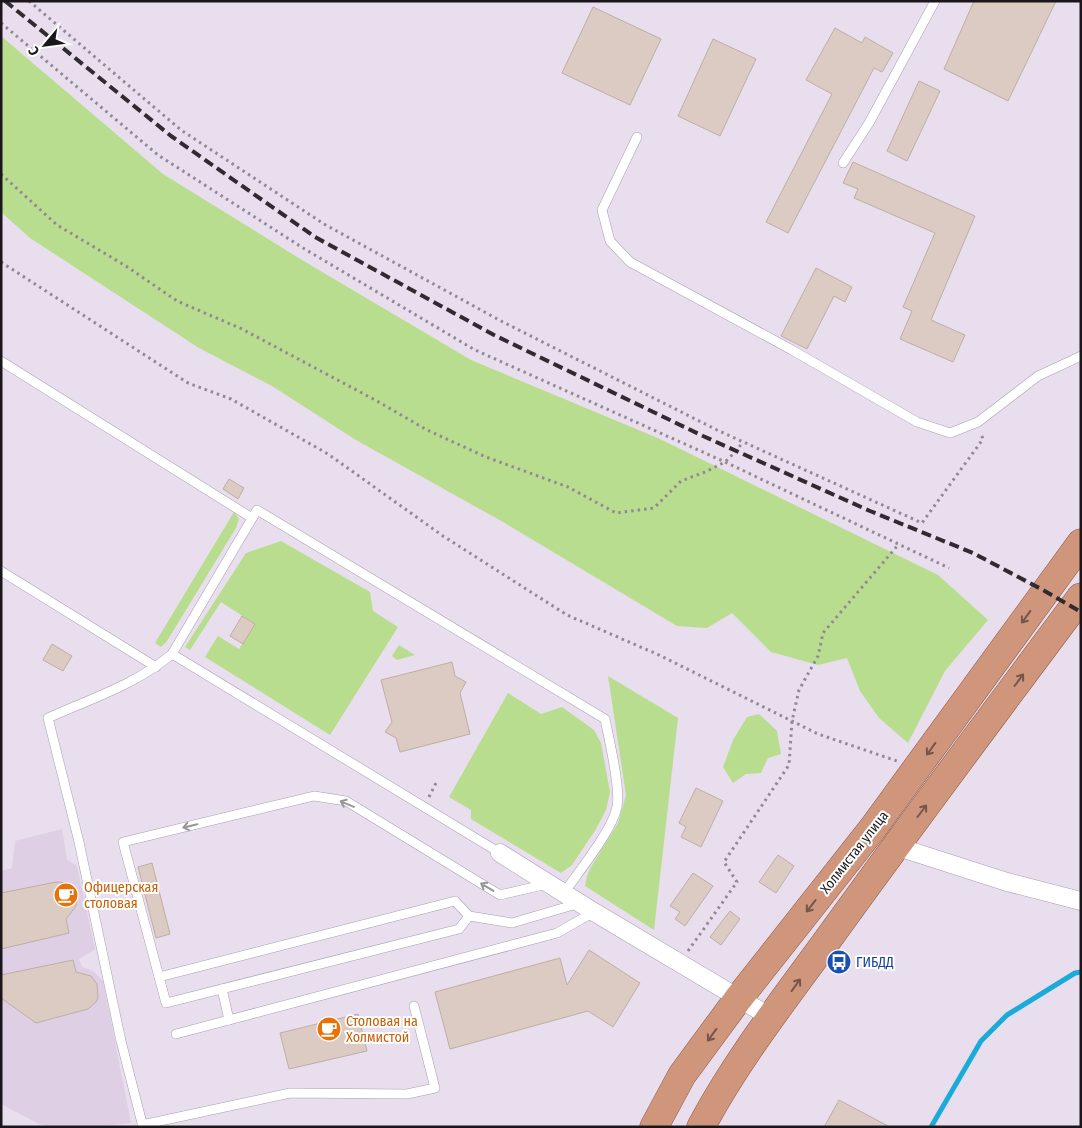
<svg xmlns="http://www.w3.org/2000/svg" width="1082" height="1128" font-family="'Fira Sans Condensed',sans-serif">
<style>
.built{fill:#decfe4}
.green{fill:#b9dd8e}
.lines{fill:none;stroke-linecap:round;stroke-linejoin:round}
.stream{stroke:#1aabda;stroke-width:5}
.building{fill:#dbcbc2;stroke:#beaea5}
.service-casing{stroke:#a89fad;stroke-width:10}
.minor-casing{stroke:#a89fad;stroke-width:19}
.trunk-casing{stroke:#895845;stroke-width:29}
.path{stroke:#918a94;stroke-width:3;stroke-dasharray:2.5 4;stroke-linecap:butt}
.service{stroke:#fff;stroke-width:9}
.minor{stroke:#fff;stroke-width:18}
.trunk{stroke:#d0967c;stroke-width:28}
.rail{stroke:#2f2b31;stroke-width:4;stroke-dasharray:10 5;stroke-linecap:butt}
.oneway{stroke:#75564c}
.oneway2{stroke:#989698}
.labels{text-anchor:middle;stroke-width:4;stroke-linejoin:round;paint-order:stroke}
.street-label{font-size:14px;fill:#1a161b;stroke:#fff}
.food-label{font-size:14px;fill:#c56008;stroke:#fff;text-anchor:start}
.transit-label{font-size:14px;fill:#164399;stroke:#fff;text-anchor:start}
</style>
<rect width="100%" height="100%" fill="#e8deed"/>
<path class="built" d="M62 829 67 860 77 866 95 949 79 959 82 967 93 971 103 981 131 1123 92 1127H51L39 1124 1 1104V871L12 868 15 841Z"/>
<g class="green">
<path d="M1 36 163 174 302 260 471 360 660 439 938 575 988 620 945 671 908 743 879 718 860 691 847 658 818 665 771 652 732 613 707 628 677 626 503 522 356 440 272 386 199 348 30 238 1 212Z"/>
<path d="M234 512 239 519 236 528 167 641 161 647 155 643Z"/>
<path d="M281 541 370 592 373 611 398 627 330 735 205 657 218 636 239 649 255 624 221 602 190 650 185 647 246 553Z"/>
<path d="M399 645 415 655 397 660 392 656Z"/>
<path d="M608 676 678 718 654 930 585 886 587 876 591 867 618 823 626 795Z"/>
<path d="M508 693 541 714 562 707 594 730 601 743 610 792 606 810 596 829 572 865 561 873 471 819V810L449 797Z"/>
<path d="M759 714 777 731 781 754 768 758 761 773 746 774 733 783 723 767 733 740 747 717Z"/>
</g>
<g class="lines">
<path class="stream" d="M931 1127 981 1041 1007 1015 1075 973 1081 972"/>
</g>
<g class="building">
<path d="M974 1H1056L1008 101 944 69Z"/>
<path d="M593 7 661 39 630 105 562 73Z"/>
<path d="M835 28 862 43 865 37 893 53 882 72 874 68 788 233 766 222 832 94 806 80Z"/>
<path d="M713 39 756 59 720 136 678 116Z"/>
<path d="M919 81 940 91 907 161 887 151Z"/>
<path d="M853 162 975 216 931 320 965 335 953 362 900 339 912 311 903 307 935 233 854 198 858 189 843 183Z"/>
<path d="M816 268 852 287 845 302 834 296 807 349 781 336Z"/>
<path d="M229 479 244 488 238 499 223 489Z"/>
<path d="M242 616 255 624 243 644 230 636Z"/>
<path d="M52 644 72 656 63 671 43 660Z"/>
<path d="M452 662 455 676 466 682 460 693 470 734 400 752 396 738 385 732 392 722 381 680Z"/>
<path d="M696 788 723 801 701 847 681 837 686 827 679 823Z"/>
<path d="M778 855 794 866 776 893 759 882Z"/>
<path d="M152 863 170 934 156 938 138 867Z"/>
<path d="M693 873 713 886 685 926 675 919 680 912 670 906Z"/>
<path d="M56 882 67 883 75 890 77 895 76 906 66 919 69 933 1 949V893Z"/>
<path d="M730 911 740 919 721 945 710 937Z"/>
<path d="M589 950 640 983 613 1027 588 1011 450 1049 435 992 560 958 567 985Z"/>
<path d="M73 960 76 972 91 976 97 984 98 998 96 1002 88 1009 36 1023 1 998V975Z"/>
<path d="M358 1014 367 1051 289 1069 280 1033Z"/>
<path d="M839 1100 890 1127H824Z"/>
</g>
<g class="lines">
<defs>
<g id="service">
<path d="M637 137 602 210 610 241 630 262 792 350 917 422 950 433 978 422 1038 376 1081 356"/>
<path d="M843 163 869 123 935 1"/>
<path d="M1 361 252 518"/>
<path d="M1 571 156 667"/>
<path d="M172 654 500 853"/>
<path d="M547 884 500 895 346 801 314 796 123 842 166 1003 459 929 469 916 512 923 580 903"/>
<path d="M159 977 455 901 469 916"/>
<path d="M222 989 229 1020"/>
<path d="M176 1034 557 933 594 912"/>
<path d="M142 1125 290 1093 407 1094 435 1088 414 1006"/>
<path d="M143 1127 121 1041 79 842 48 718C90 699 137 684 172 654L257 510 605 719C609 739 621 789 617 807 612 831 579 871 564 893"/>
</g>
<g id="minor">
<path d="M895 846 1007 882 1081 901"/>
<path d="M500 853 594 912 772 1018"/>
</g>
<g id="trunk">
<path d="M654 1127 682 1075 738 999 873 828 1081 543"/>
<path d="M701 1127C738 1057 788 995 834 931 915 819 998 708 1081 597"/>
</g>
</defs>
<use href="#service" class="service-casing"/>
<use href="#minor" class="minor-casing"/>
<use href="#trunk" class="trunk-casing"/>
<g class="path">
<path d="M29 1 181 130 324 224 501 321 717 430 922 523 983 439 981 433"/>
<path d="M1 23 158 155 303 248 475 350 725 462 949 568"/>
<path d="M1 174 57 225 126 266 177 301 242 329 377 401 427 430 486 457 568 487 616 513 654 508 681 481 705 472 725 462 736 451 743 442"/>
<path d="M1 262 188 383 231 399 328 454 443 536 567 615 659 655 818 734 897 761"/>
<path d="M429 797 437 781"/>
<path d="M688 951 737 882 724 862 789 765 792 721 799 690 818 656 823 633 898 545"/>
</g>
<use href="#service" class="service"/>
<use href="#minor" class="minor"/>
<use href="#trunk" class="trunk"/>
<path class="rail" d="M5 1 171 136 315 237 494 335 703 436 870 511 973 553 1043 590 1081 612"/>
</g>
<defs><path id="oneway-shaft" d="M-6 0H5M1.5-3L5.5 0L1.5 3" fill="none" stroke-width="1.6" stroke-linecap="round" stroke-linejoin="round" transform="scale(1.25)"/></defs>
<g class="oneway">
<use href="#oneway-shaft" transform="translate(1026 617) rotate(126)"/>
<use href="#oneway-shaft" transform="translate(1019 680) rotate(-53)"/>
<use href="#oneway-shaft" transform="translate(931 749) rotate(126)"/>
<use href="#oneway-shaft" transform="translate(922 811) rotate(-53)"/>
<use href="#oneway-shaft" transform="translate(811 906) rotate(128)"/>
<use href="#oneway-shaft" transform="translate(796 985) rotate(-54)"/>
<use href="#oneway-shaft" transform="translate(712 1035) rotate(126)"/>
</g>
<g class="oneway2">
<use href="#oneway-shaft" transform="translate(347 804) rotate(-157)"/>
<use href="#oneway-shaft" transform="translate(190 826) rotate(166)"/>
<use href="#oneway-shaft" transform="translate(487 887) rotate(-149)"/>
</g>
<defs>
<symbol id="cafe-disc" viewBox="-11 -11 22 22"><circle r="9.5" fill="#e8710a" stroke="#fff"/><path d="M-5.5-4.5H6V0H3Q3 3.5 0 3.5H-2.5Q-5.5 3.5-5.5 0ZM3-3.2v2h1.7v-2ZM-6 4.5H4V6H-6Z" fill="#fff"/></symbol>
<symbol id="bus-disc" viewBox="-11 -11 22 22"><circle r="9.5" fill="#1a4fb4" stroke="#fff"/><path d="M-5-6H5V4H4V6H2V4H-2V6H-4V4H-5ZM-3.5-4V0h7V-4ZM-3.5 1.2v1.5H-2V1.2ZM2 1.2v1.5H3.5V1.2Z" fill="#fff"/></symbol>
</defs>
<g fill-rule="evenodd">
<use href="#cafe-disc" x="52" y="881" width="28" height="28"/>
<use href="#bus-disc" x="825" y="948" width="28" height="28"/>
<use href="#cafe-disc" x="315" y="1015" width="28" height="28"/>
</g>
<g class="labels">
<g class="street-label">
<text transform="translate(854 852) rotate(-52)" y="5">Холмистая улица</text>
</g>
<g class="food-label">
<text x="84" y="892">Офицерская<tspan x="84" dy="16">столовая</tspan></text>
<text x="346" y="1026">Столовая на<tspan x="346" dy="16">Холмистой</tspan></text>
</g>
<g class="transit-label">
<text x="856" y="967">ГИБДД</text>
</g>
</g>
<rect width="1082" height="1128" fill="none" stroke="#1a161b" stroke-width="5"/>
<g transform="translate(45 45) rotate(241)" stroke="#ffffff" stroke-width="4" paint-order="stroke">
<path d="M0-4L9 19L0 12L-9 19Z" fill="#1a161b"/>
<text y="-8" font-size="14" font-weight="bold" text-anchor="middle" fill="#1a161b">С</text>
</g>
</svg>
